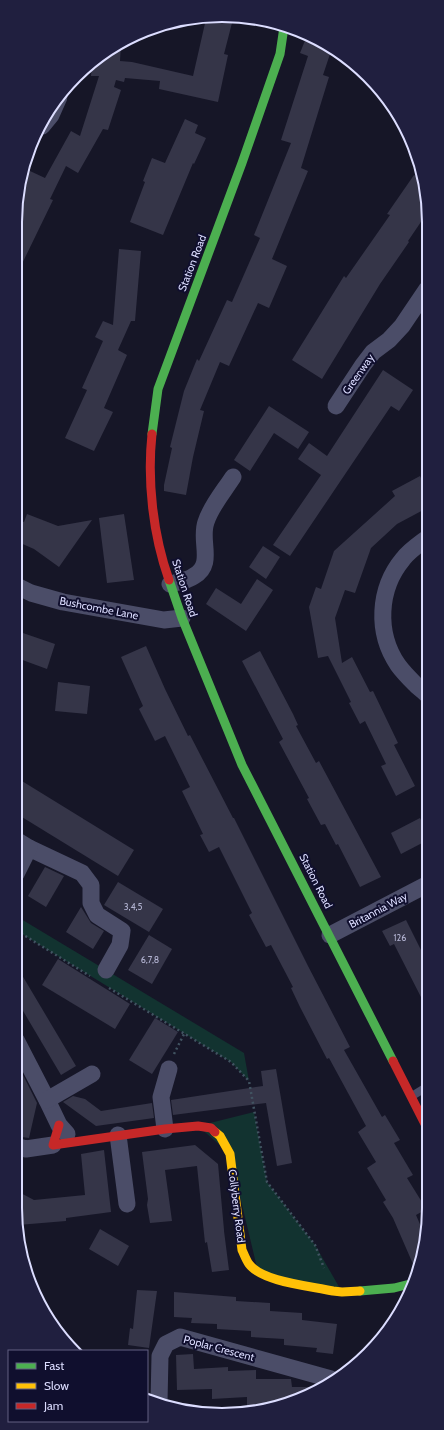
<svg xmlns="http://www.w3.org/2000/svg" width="444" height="1430" font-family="Cabin,sans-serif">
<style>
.green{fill:#123330}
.building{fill:#353548}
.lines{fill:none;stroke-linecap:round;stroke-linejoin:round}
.path{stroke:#415361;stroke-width:2.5;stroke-dasharray:2 3;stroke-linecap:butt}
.lane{stroke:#4b4d68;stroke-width:8}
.street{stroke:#4b4d68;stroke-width:17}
.fast{stroke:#4caf50;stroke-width:9}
.slow{stroke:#ffc107;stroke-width:9}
.jam{stroke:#c62828;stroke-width:9}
.labels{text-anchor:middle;stroke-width:4;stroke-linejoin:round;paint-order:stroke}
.number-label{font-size:9px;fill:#b2b3d1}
.street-label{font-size:11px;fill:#dcddff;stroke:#100f2e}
.rim{fill:none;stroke:#dcddff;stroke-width:2}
</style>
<rect width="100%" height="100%" fill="#161627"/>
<g class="green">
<path d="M16 916 244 1053 249 1081 231 1062 22 934 16 933Z"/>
<path d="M254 1112 267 1182 315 1245 342 1292 258 1272 230 1154 198 1126Z"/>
</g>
<g class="building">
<path d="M206 19H233L224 54 228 55 218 102 159 89 160 81 125 78 124 82 116 80 114 87 121 90 108 130 103 129 78 173 66 166 50 199 53 200 19 270V185L23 186 30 171 45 178 71 131 80 136 99 76H91L92 65 107 50 121 44 120 61 132 62 193 76Z"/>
<path d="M306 38 328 45 332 48 323 75 329 77 301 168 308 171 272 259 287 266 269 308 258 303 229 366 220 362 200 410 204 411 193 457 186 495 164 491V485L172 448 170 447 184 391 197 359 199 361 227 300 232 302 260 238 254 235 291 143 281 140 308 56 300 53Z"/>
<path d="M185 119 198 125 195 133 206 138 194 164 193 163 163 235 130 222 145 182 143 181 152 158 165 163Z"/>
<path d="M414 175 423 181 427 195V213L408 241 409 242 380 284 322 379 292 360 344 276 346 278 390 215 387 214Z"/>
<path d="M119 249 141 251 135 321H131L118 350 127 355 104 408 113 412 94 451 65 438 87 390 82 388 103 341 95 337 103 321 113 325Z"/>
<path d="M383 370 413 390 399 411 391 406 290 556 273 545 321 475 298 459 309 443 327 456Z"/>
<path d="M269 406 309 432 298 449 274 433 250 471 234 460Z"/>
<path d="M420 476 427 490V508L397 524 371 548 355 593 345 590 335 618 342 663 352 657 370 692 373 691 398 743 394 745 415 786 396 796 381 766 386 764 365 721 360 724 349 703 351 702 328 656 318 658 309 607 316 587 321 589 334 551 395 496 392 491Z"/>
<path d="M27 514 58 526 92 520 59 567 34 549 18 542V520L24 522Z"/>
<path d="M124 514 134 580 107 583 99 518Z"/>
<path d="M263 546 280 557 266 579 249 567Z"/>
<path d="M257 579 273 590 246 631 206 604 216 588 241 604Z"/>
<path d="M17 631 55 644 47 669 17 658Z"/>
<path d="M146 646 165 689 188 736 190 735 233 818H234L308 966 350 1047 344 1050 382 1117 385 1115 400 1140 394 1143 413 1175 407 1178 425 1207V1210L416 1215 425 1236V1249L416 1271 393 1218 383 1202 386 1200 367 1168 376 1162 358 1132 366 1126 329 1058 327 1059 300 1007 291 988 293 987 271 945 266 947 249 915 252 913 219 847 209 852 200 835 203 834 182 791 190 787 165 736 155 741 139 709 143 706 121 657Z"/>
<path d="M260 651 293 714 298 725 296 726 316 763 319 761 381 877 360 887 338 844 336 845 325 824 321 825 307 799 309 798 279 742 283 739 242 661Z"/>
<path d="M58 682 90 686 87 714 55 711Z"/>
<path d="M17 778 134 850 118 876 17 814Z"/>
<path d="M420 818 426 830V841L401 854 391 833Z"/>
<path d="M45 867 64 876 46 907 28 896Z"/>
<path d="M118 882 163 909 149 932 104 905Z"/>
<path d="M81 907 91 923 104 931 93 949 66 932Z"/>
<path d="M406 920 426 960 425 1005 394 944 390 946 382 931Z"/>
<path d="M149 935 172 949 152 984 128 970Z"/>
<path d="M58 959 130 1004 115 1029 42 985Z"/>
<path d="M16 965 76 1066 61 1075 16 999Z"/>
<path d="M155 1018 178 1032 152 1074 129 1060Z"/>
<path d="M16 1061 37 1103 29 1138 15 1136Z"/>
<path d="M276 1069 292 1163 277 1166 266 1103 173 1115 171 1100 263 1086 261 1071Z"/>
<path d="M73 1096 85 1099 101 1111 152 1103 154 1118 96 1126 63 1102Z"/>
<path d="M195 1145 218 1164 224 1230V1231L229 1270 212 1272 207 1242 205 1243 197 1166 165 1170 172 1221 150 1223 147 1205 148 1199 142 1152Z"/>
<path d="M104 1150 111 1212 66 1218V1221L18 1225 15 1208V1190L34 1200 85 1195 81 1154Z"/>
<path d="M100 1229 129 1246 118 1266 89 1249Z"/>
<path d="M137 1290 157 1291 149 1348 128 1345 130 1328 133 1329Z"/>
<path d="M174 1292 236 1297V1301L270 1303V1311L302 1313V1320L337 1324 333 1354 316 1352 317 1348 284 1345V1339L251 1337V1331L217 1329V1324L191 1323 192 1318 174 1317Z"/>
<path d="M193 1354 194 1369 228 1367V1371L256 1370V1379H291L292 1387H322L275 1408 247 1409V1397L212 1399V1389L177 1390 176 1355Z"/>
</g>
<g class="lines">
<g class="path">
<path d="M16 933 22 934 90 976"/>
<path d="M109 988 231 1062 249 1081 267 1182 315 1245 324 1268"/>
<path d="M174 1054 184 1034"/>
</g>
<path class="lane" d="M412 1096 425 1088"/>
<g class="street">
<path d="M42 126 51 115 59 97"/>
<path d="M336 406 363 365 373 352 389 340 402 326 427 289"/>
<path d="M170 584C178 582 187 581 194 576 215 564 199 541 206 522 211 506 224 491 233 477"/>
<path d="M17 586 31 593 63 602 164 620 182 618"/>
<path d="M426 694C423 690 418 688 415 684 409 678 403 672 398 665 376 633 378 589 403 559 409 551 418 545 426 539"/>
<path d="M29 848 82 873 91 885V903L97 915 122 931 120 945 106 970"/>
<path d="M16 874 29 848 16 840"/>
<path d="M330 935 426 885"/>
<path d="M16 1040 47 1100 59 1125 67 1134"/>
<path d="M47 1100 92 1074"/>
<path d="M165 1129 161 1097 169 1069"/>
<path d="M118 1135 127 1204"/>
<path d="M15 1146 26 1149 53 1145"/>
<path d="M159 1402 160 1356 166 1344 180 1337 331 1379"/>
</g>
<g class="fast">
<path d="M152 434 158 389 242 163 280 54 284 27"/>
<path d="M169 580 182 618 242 765 393 1061"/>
<path d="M360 1291 394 1288 410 1284"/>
</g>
<path class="slow" d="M215 1132 220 1136 230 1154 242 1250C244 1254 246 1260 249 1264 262 1282 311 1286 333 1291L342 1292 360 1291"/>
<g class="jam">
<path d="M152 434C147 481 153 535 169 580"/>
<path d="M393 1061 425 1124"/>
<path d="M59 1125 53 1145 165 1129 198 1126 211 1128 215 1132"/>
</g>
</g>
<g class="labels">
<g class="number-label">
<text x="133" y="910">3,4,5</text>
<text x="400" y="941">126</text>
<text x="150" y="963">6,7,8</text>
</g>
<g class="street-label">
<text transform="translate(192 263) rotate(-69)" y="4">Station Road</text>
<text transform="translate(358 374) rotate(-55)" y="4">Greenway</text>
<text transform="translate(185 588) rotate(72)" y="4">Station Road</text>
<text transform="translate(99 608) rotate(11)" y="4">Bushcombe Lane</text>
<text transform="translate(316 881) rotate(63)" y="4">Station Road</text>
<text transform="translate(378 910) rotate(-28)" y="4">Britannia Way</text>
<text transform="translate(237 1206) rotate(83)" y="4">Collyberry Road</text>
<text transform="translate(219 1348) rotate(15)" y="4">Poplar Crescent</text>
</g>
</g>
<path d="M0 0H444V1430H0ZM222 22H222A200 200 0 0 1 422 222V1208A200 200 0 0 1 222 1408H222A200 200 0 0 1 22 1208V222A200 200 0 0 1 222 22Z" fill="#201f3f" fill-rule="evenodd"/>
<path class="rim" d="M222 22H222A200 200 0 0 1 422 222V1208A200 200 0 0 1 222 1408H222A200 200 0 0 1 22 1208V222A200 200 0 0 1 222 22Z"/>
<rect x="8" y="1350" width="140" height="72" fill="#100f2e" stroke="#626182"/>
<rect x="16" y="1363" width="20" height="6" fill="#4caf50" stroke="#626182"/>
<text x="44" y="1370" font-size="12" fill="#dcddff">Fast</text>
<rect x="16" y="1383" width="20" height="6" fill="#ffc107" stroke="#626182"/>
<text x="44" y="1390" font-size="12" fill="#dcddff">Slow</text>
<rect x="16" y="1403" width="20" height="6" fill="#c62828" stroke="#626182"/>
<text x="44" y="1410" font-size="12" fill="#dcddff">Jam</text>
</svg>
